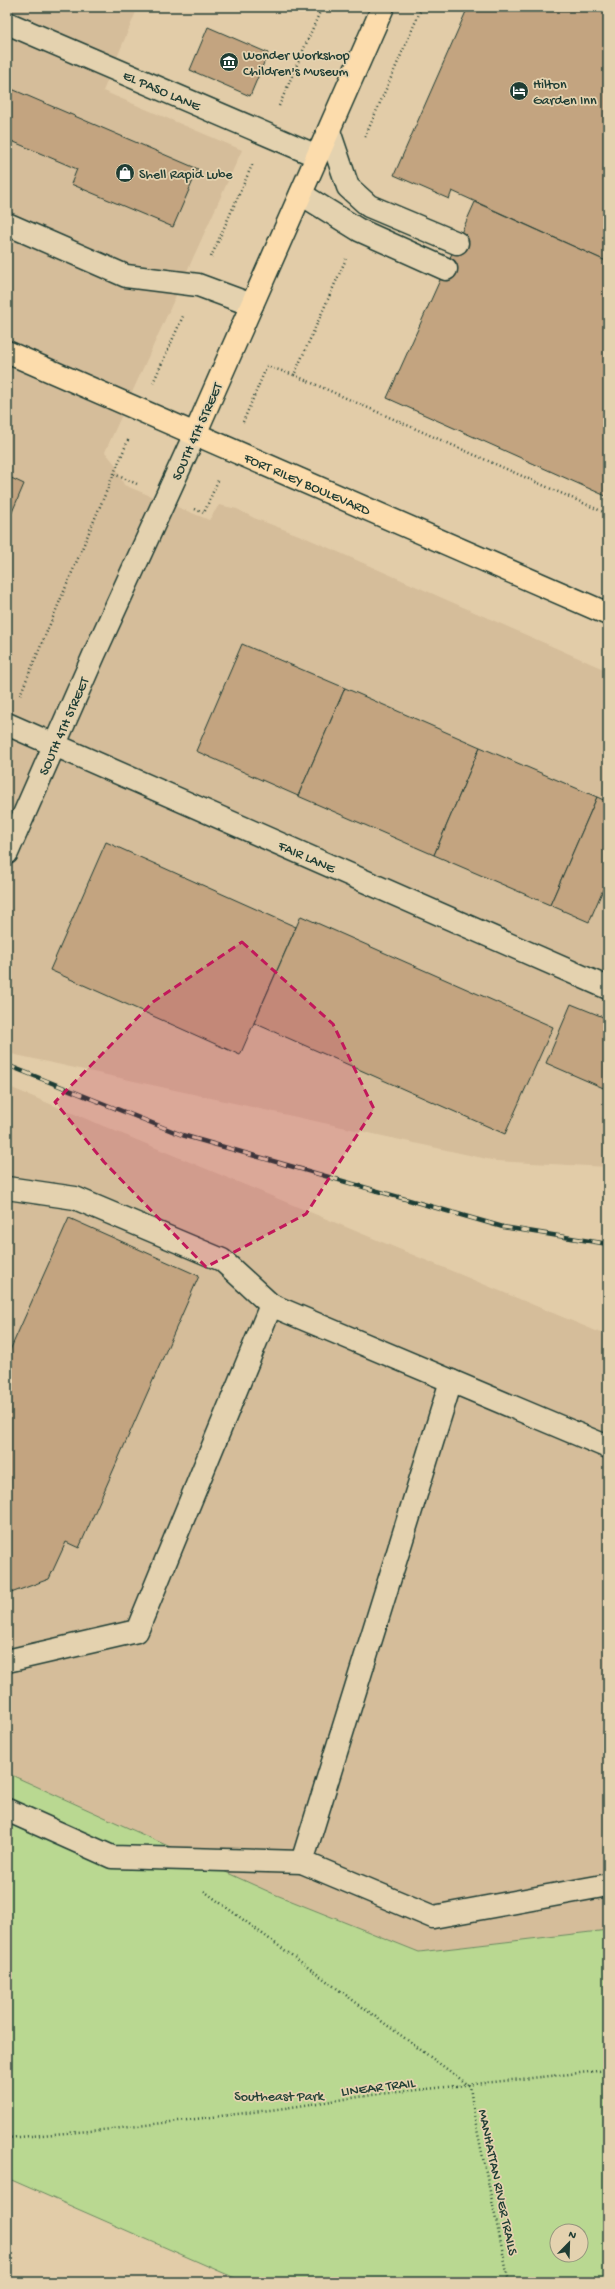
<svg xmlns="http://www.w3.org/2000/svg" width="615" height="2289" font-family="'Gochi Hand',sans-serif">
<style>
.built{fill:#d5bd9a}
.green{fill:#b9d891;stroke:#6c8a62;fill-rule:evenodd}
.building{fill:#c3a480;stroke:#1f3d34}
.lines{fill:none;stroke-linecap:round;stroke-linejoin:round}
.minor-casing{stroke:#1f3d34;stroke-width:25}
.major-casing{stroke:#1f3d34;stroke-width:25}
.highway-casing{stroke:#1f3d34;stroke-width:25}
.path{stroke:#1f3d34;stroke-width:2.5;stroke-dasharray:1 3;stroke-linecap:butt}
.minor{stroke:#e4d2af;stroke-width:22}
.major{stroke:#fcdcac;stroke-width:22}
.highway{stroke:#fcdcac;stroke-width:22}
.rail-casing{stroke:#1f3d34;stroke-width:4.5}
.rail{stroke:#e4d2af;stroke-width:3;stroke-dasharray:9;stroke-linecap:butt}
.marked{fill:#c2185b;fill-opacity:0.2;stroke:#c2185b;stroke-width:3;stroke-dasharray:8 5;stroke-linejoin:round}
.labels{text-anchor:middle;stroke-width:3.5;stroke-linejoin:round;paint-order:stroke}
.poi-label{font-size:14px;fill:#1f3d34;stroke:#e4d2af;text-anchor:start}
.street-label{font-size:14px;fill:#1f3d34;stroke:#e4d2af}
.park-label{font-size:14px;fill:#274539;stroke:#e4d2af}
</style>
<rect width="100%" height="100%" fill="#e2cca8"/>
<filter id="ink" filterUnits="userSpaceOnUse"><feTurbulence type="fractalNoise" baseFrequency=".025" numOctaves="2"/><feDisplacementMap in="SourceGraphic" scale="8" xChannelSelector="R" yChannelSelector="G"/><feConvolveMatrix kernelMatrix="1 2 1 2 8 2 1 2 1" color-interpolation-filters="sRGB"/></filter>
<g filter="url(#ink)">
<g class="built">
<path d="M7 7H138L103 91 242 150 105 452 115 464 124 485 209 520 219 505 237 509 254 518 304 537 608 671V1167L496 1161 7 1053Z"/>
<path d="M7 1086 608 1336V1930L419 1952 274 1894 7 1773Z"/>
</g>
<path class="green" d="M7 1773 274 1894 419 1952 608 1930V2282H244L7 2178ZM557 2231H581V2255H557Z"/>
<g class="building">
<path d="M468 7H608V262L452 191 449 199 394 175Z"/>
<path d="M208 27 268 53 250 96 190 70Z"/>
<path d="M7 87 198 169 173 227 71 184 77 169 7 139Z"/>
<path d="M475 202 608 262V497L387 398Z"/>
<path d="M7 476 24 484 7 524Z"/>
<path d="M242 644 345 688 298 796 196 751Z"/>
<path d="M345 688 480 747 434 855 298 796Z"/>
<path d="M480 747 597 797 550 905 434 855Z"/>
<path d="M597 797 608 802V878L589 922 550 905Z"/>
<path d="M106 842 296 927 240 1055 50 970Z"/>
<path d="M301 916 553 1027 505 1134 254 1023Z"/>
<path d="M571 1004 608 1019V1090L546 1063Z"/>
<path d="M69 1218 199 1276 79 1548 66 1542 49 1579 11 1593 7 1591V1357Z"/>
</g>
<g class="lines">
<defs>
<g id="minor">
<path id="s1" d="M7 23 317 156"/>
<path d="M329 131 348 187 369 206 457 243"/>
<path d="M301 194 359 230 446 269"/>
<path d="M7 224 126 276 198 285 252 305"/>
<path id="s2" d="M7 724 608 988"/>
<path id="s3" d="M7 853 94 655 195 434"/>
<path d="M7 1188 75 1198 222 1260 271 1305"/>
<path d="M7 1661 137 1631 271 1305 608 1447"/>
<path d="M7 1810 112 1857 302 1862 433 1917 608 1885"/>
<path d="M302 1862 451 1381"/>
</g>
<path id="major" d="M195 434 383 7"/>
<g id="highway">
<path id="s4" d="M7 352 608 614"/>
</g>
</defs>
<use href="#minor" class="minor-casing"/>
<use href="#major" class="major-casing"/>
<use href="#highway" class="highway-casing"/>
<g class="path">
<path d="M279 106 322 7"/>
<path d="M365 137 422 7"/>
<path d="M211 257 253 163"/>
<path d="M294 375 608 514"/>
<path d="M153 383 184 314"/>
<path d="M243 422 267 366 294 375 346 259"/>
<path d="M114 474 137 484"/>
<path d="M195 509 204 513 219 478"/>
<path d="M20 695 129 438"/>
<path d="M204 1891 470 2086 474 2115 509 2282"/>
<path d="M7 2138 113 2129 278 2109 379 2094 608 2070"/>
</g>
<use href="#minor" class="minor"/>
<use href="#major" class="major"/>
<use href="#highway" class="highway"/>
<defs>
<path id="rail" d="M7 1065 182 1135 503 1227 608 1244"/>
</defs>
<use href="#rail" class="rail-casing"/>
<use href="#rail" class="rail"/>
</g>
</g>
<path class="marked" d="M242 942 333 1024 374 1109 306 1214 206 1267 104 1162 55 1102 153 1002Z"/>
<defs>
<symbol id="museum-disc" viewBox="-11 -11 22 22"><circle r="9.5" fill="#1f3d34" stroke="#e4d2af"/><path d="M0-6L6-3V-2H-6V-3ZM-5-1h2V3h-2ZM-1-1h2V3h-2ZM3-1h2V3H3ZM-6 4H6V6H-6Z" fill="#fff"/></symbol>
<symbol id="hotel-disc" viewBox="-11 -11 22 22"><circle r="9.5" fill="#1f3d34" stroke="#e4d2af"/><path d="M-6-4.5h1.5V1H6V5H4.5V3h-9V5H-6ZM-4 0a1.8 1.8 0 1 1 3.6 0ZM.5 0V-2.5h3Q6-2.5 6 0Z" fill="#fff"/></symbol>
<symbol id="shop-disc" viewBox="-11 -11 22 22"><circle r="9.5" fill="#1f3d34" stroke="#e4d2af"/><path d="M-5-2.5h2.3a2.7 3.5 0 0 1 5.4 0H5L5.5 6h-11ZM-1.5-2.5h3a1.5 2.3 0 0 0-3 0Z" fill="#fff"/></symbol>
</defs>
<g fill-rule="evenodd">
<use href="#museum-disc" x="218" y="51" width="22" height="22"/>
<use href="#hotel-disc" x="508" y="80" width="22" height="22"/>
<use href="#shop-disc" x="114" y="162" width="22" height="22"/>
</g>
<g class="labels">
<g class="poi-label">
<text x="243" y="59">Wonder Workshop<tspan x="243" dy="16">Children's Museum</tspan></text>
<text x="533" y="88">Hilton<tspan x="533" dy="16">Garden Inn</tspan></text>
<text x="139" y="178">Shell Rapid Lube</text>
</g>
<g class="street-label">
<text dy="5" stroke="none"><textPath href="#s1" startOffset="169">EL PASO LANE</textPath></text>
<text transform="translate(196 431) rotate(-66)" y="5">SOUTH 4TH STREET</text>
<text dy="5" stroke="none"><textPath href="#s4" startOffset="328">FORT RILEY BOULEVARD</textPath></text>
<text dy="5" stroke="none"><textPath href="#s3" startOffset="139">SOUTH 4TH STREET</textPath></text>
<text dy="5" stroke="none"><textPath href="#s2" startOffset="328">FAIR LANE</textPath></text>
<text transform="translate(378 2086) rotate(-7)" y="5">LINEAR TRAIL</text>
<text transform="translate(499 2182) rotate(78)" y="5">MANHATTAN RIVER TRAILS</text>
</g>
<g class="park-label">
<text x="279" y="2100">Southeast Park</text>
</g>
</g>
<rect width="615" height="2289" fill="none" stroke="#e4d2af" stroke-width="24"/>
<rect x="12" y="12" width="591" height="2265" fill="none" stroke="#1f3d34" stroke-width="1.5" filter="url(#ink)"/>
<g transform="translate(569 2243) rotate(23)"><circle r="19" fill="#e4d2af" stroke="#95967e"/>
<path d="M0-3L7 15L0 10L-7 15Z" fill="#1f3d34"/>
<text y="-6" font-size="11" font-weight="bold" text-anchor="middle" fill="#1f3d34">N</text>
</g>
</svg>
